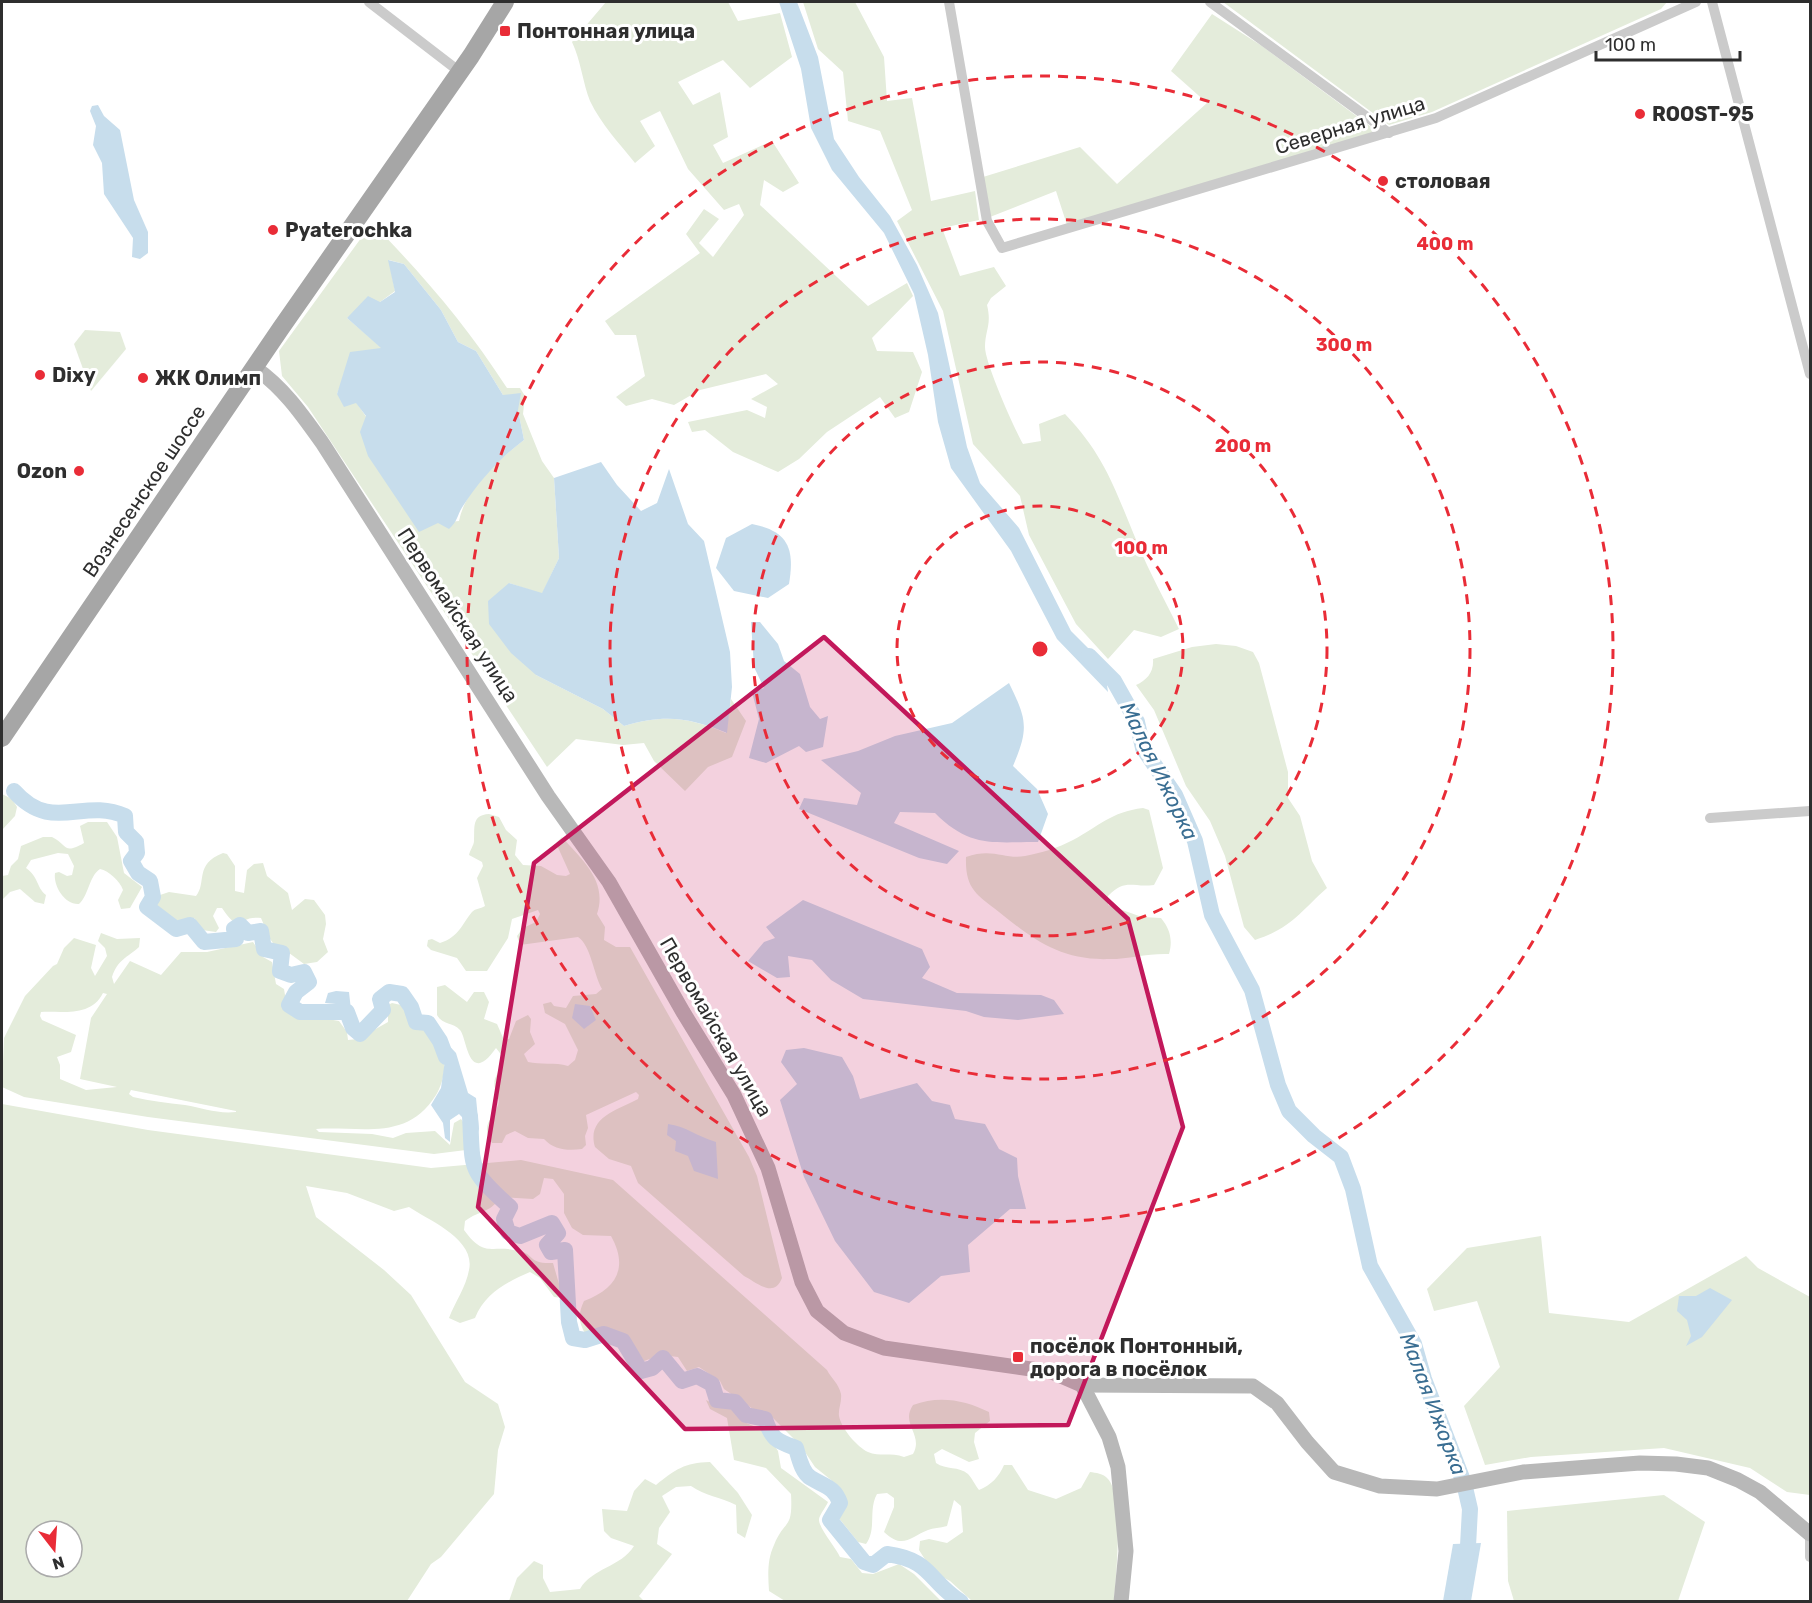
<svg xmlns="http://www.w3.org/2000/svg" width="1812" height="1603" font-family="Rubik,sans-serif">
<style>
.green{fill:#e4ecdb;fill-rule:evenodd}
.water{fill:#c7ddec}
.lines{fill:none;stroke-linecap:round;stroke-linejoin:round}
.river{stroke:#c7ddec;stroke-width:16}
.street{stroke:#cbcbcb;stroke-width:10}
.secondary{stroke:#b8b8b8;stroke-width:15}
.primary{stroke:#a6a6a6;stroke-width:18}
.marked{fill:#c2185b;fill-opacity:0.2;stroke:#c2185b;stroke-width:4.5;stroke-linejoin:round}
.ring{fill:none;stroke:#e92c37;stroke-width:3;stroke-dasharray:10 8}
.poi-dot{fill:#e92c37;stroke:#fff;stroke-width:2}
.labels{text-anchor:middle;stroke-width:6;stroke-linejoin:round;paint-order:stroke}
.poi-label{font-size:20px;font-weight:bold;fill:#2e2e2e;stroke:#fff;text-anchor:start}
.street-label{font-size:20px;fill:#2e2e2e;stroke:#fff}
.water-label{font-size:21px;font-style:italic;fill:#3a6e92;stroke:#fff}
.centre{fill:#e92c37;stroke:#fff;stroke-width:3}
.ring-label{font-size:18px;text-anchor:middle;font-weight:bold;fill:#e92c37;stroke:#fff;stroke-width:6;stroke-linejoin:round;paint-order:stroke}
</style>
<rect width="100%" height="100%" fill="#fff"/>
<g class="green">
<path d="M606 2H728L738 21 780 13 792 57 750 88 723 60 678 82 693 105 720 92 728 137 713 145 723 163 772 141 799 183 783 192 764 180 760 205 868 306 907 283 913 296 872 338 877 351 913 352 922 372 909 412 895 418 880 397 827 432 799 459 778 472 733 452 705 430 692 432 688 422 747 410 765 418 767 407 751 399 778 384 766 374 700 390 674 405 652 399 626 406 616 397 645 376 636 335H615L605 321 700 253 686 234 704 209 719 219 699 243 713 257 744 215 739 204 724 210 688 169 660 111 640 121 655 146 635 163C619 143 601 124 590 101 583 84 581 61 572 42Z"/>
<path d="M803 2H855L884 57 887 101 912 98 931 201 975 191 979 220 942 228 960 276 994 267 1006 286 991 298 987 305C992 325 985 330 985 347 985 363 1014 428 1023 444L1041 441 1039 424 1065 414C1106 457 1115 490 1137 542 1149 572 1165 600 1179 629L1161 637 1134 630 1108 659 1076 624 1029 535 1020 496 973 444 943 311 897 221 912 210 880 131 848 121 843 72 818 49Z"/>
<path d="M1223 2H1667L1661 9 1432 112 1389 125Z"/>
<path d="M1212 14 1262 46 1374 129 1371 133 1067 225 1056 191 990 217 983 177 1080 147 1117 184 1207 103 1171 71Z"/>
<path d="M372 223C425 277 466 325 507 388H520L525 396 523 414 542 461 554 478 559 558 542 594 509 583 536 675 603 709 624 726C664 714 689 717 726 733L731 699 746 721 732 757 708 767 685 791 654 761 644 743 623 745 576 739 547 767 308 407 282 376 279 351ZM389 260 404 264 441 310 458 342 476 351 503 395 518 410 524 440C499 459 465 489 459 521L439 523 356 402 337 394 344 376 382 348 347 318 380 302 395 291Z"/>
<path d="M85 330 120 332 126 349 91 391 74 344Z"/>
<path d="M1216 644 1236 646 1253 652 1259 663 1288 772V798L1300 816 1312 861 1327 888C1300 912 1292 928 1255 940L1244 927 1225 856 1210 821 1186 786 1154 710 1136 685C1147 680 1154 672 1153 659L1192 647Z"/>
<path d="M2 794 12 799 17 807 15 816 2 830Z"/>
<path d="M1143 808 1149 810 1163 868 1154 885C1132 888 1126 878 1108 896V905L1142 917 1161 918C1170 929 1173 940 1169 954 1149 953 1129 959 1110 959 1061 961 1034 940 999 912 976 894 965 889 966 857 993 847 1005 860 1025 856 1041 853 1058 848 1073 840 1099 826 1111 812 1143 808Z"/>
<path d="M489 814 499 817 506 830 517 840 515 855 523 865 541 866 557 875 566 876 570 874 556 843 562 837C582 860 608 881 597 914L605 927 604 940 616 947H630L749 1157 757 1176 782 1278C774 1299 756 1282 744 1276L638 1183 631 1166 609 1159 595 1147C586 1117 618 1110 638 1099L639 1095 636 1092 586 1115 588 1128 585 1136 586 1145 582 1149C568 1151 554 1150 544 1139L528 1138 515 1131 506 1135 502 1143H492C478 1122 497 1118 499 1101 488 1073 500 1080 503 1057L496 1048C468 1088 467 1037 460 1030 453 1022 442 1025 437 1015V987L445 985 467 1002 474 992H484L489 1002 484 1019 497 1024 504 1040 509 1039 516 1021 528 1015 531 1019 530 1032 535 1044 524 1054 528 1062C540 1065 555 1062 568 1066L575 1060 578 1050 565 1024 545 1013 543 1004 551 1002 554 1006 566 1008 573 996 596 994 602 989C594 976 591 945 578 937L520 945 517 936 523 928 536 922 540 914 538 910 512 919 508 938 487 971H466L457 958 431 950 427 946 428 940 432 939 440 943C459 937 462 924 472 912 476 908 480 909 485 906L477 878 483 866 482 862 469 855C470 850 474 845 474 841 475 828 471 815 489 814Z"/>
<path d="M88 822H107L117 837 124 873 142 887 130 908 121 909 118 900 123 890C120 881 109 871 100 869 89 876 89 895 79 904 65 905 53 886 55 873L59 872 67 876 72 875 74 866 68 854 58 853 31 860 26 868C39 877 36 887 46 895L44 904 35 902 20 889 10 892 2 900V876L8 875 11 866 18 859 21 846 43 837H52C68 845 63 855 84 843L80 826Z"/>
<path d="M223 853 227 854 235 866V891L244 893 247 870 254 864 263 863 267 876 288 893 292 910 305 899 314 900 325 915 326 924 323 939 328 952 317 962 304 964 281 947H276L270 939 261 918C237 915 241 936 222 908H217L213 916 219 928 216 932 202 930 194 918 172 923 156 908 160 895 169 892 196 896C207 883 194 864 223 853Z"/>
<path d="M101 933 117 939 140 938 139 947C127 958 118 959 112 977L114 984 130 961 161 975 181 952H207L253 942 263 957 272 962 276 984 284 989 287 1007 298 1018 310 1016 339 1021 347 1032 348 1040 358 1039 388 1022V1005L392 1003 401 1005 412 1025 426 1028 429 1032C432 1040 443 1052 444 1060 446 1071 441 1087 436 1095 407 1142 360 1126 316 1129L319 1132 372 1134 393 1138 406 1133 435 1131 450 1145 454 1123 461 1119C468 1127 467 1141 466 1150L434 1154 148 1117 24 1097 2 1087 4 1038 25 996 53 966 57 964 64 948 74 938 96 945 91 968 95 976 107 956 105 948 98 941ZM103 993 107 994 91 1018 80 1079 117 1087 86 1090 60 1079V1065L57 1057 71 1052 76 1035 42 1020 40 1016 41 1012C64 1011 91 1017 103 993ZM131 1090 236 1111V1112C217 1114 203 1108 185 1105 167 1103 151 1101 133 1097L129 1094Z"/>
<path d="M2 1104 148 1130 431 1168 521 1160 613 1180 827 1370C831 1378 839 1384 841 1394 842 1402 838 1409 839 1416 841 1428 857 1447 868 1452 879 1457 891 1452 904 1457L913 1454C924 1435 900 1424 913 1405 939 1395 965 1400 989 1412L990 1421 975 1433 974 1442 979 1459 969 1462 942 1449 934 1454 936 1463C946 1470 959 1466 968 1474 972 1478 975 1485 979 1490 991 1485 999 1477 1004 1465H1012L1028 1490 1056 1499 1081 1488 1090 1472C1096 1473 1103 1473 1108 1479 1124 1497 1116 1577 1114 1601H972L950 1581 933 1572 919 1550 920 1541 929 1539 947 1543 963 1532 961 1506 954 1500 947 1526C940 1528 933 1528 928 1530 910 1537 903 1550 884 1532L894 1507V1498L887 1493 877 1494C868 1510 877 1529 866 1544L858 1542 838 1517 843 1510V1501L836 1484 815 1467 801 1446 770 1415 753 1409 724 1389 720 1381 699 1367 687 1371 678 1357 661 1355 644 1361 629 1338 612 1330 586 1335C578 1322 578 1314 584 1301 616 1289 629 1268 611 1236L583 1235 572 1228 564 1213V1194L553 1179 544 1178 540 1194 533 1199 502 1197C486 1215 482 1209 465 1221L464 1230C485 1259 491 1244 519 1251 535 1254 527 1264 553 1263L563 1298 554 1297 540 1278 530 1272C507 1282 485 1293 475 1318L460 1323 449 1318C455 1302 466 1287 469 1270 476 1239 428 1220 409 1207L394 1211 347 1193 306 1186 316 1217 384 1270 411 1295 465 1382 498 1404 505 1427 498 1450 494 1494 441 1557 431 1564 407 1601H2ZM36 1531H72V1567H36Z"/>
<path d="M1541 1236 1549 1313 1629 1322 1746 1256 1758 1268 1810 1297V1495L1787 1492 1750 1468 1664 1448 1531 1457 1485 1465 1464 1406 1500 1367 1477 1301 1434 1311 1427 1289 1467 1248Z"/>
<path d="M706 1400 716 1405 733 1409 744 1422 765 1431 778 1451 781 1468 828 1502C826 1507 820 1514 819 1519 818 1527 836 1548 840 1557L851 1559 862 1573 873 1574 899 1564 914 1574 941 1601H785L769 1591C768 1575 767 1560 774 1545 785 1518 793 1531 791 1494L766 1468 734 1460 727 1418 710 1409Z"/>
<path d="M710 1462 738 1493 752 1515 745 1538 737 1533 736 1505C720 1497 705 1496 691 1486L676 1487 662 1496 670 1512 659 1528 657 1544 672 1554 639 1596 644 1601H509L517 1578 534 1561 543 1565V1578L550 1592 580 1589C592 1568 621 1567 634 1546L611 1538 604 1531 602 1509 627 1511 634 1491 645 1479 656 1485C676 1469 684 1463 710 1462Z"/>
<path d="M1664 1495 1705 1522 1678 1601H1514L1508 1581 1507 1511Z"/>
</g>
<g class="water">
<path d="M779 2H797L818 57 834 139 859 177 890 216 917 265 938 313 967 447 980 483 1019 528 1071 631 1104 664 1108 692 1057 639 1011 551 951 468 938 422 928 355 914 294 884 233 832 170 811 128 801 69Z"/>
<path d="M98 105 104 116 120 130 134 200 148 232V253L140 259 132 257 133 238 104 194 102 163 93 145 96 126 90 111 92 106Z"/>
<path d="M388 260 404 264 441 310 458 342 476 351 503 395 521 393 518 410 524 440C500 458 480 480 463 506 457 515 458 521 449 529L438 523 419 532 368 456 360 432 366 416 356 403 344 407 337 394 350 352 381 348 347 318 368 296 380 302 395 292Z"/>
<path d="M601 462 617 485 641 511 657 503 669 469 688 524 704 541 730 652 732 687 727 733C689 717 664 714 624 726L603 709 536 675 511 653 489 624 488 601 509 583 542 593 559 558 554 478Z"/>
<path d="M752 524C788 531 795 548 789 584L768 598 734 591 716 568 726 538Z"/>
<path d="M751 622H760L778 644 784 661 800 674 810 707 820 719 828 716 823 747 806 752 799 746 766 763 749 758 759 719 752 692 764 688 754 667Z"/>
<path d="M1009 683C1027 720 1029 728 1013 766L1037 789 1048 814 1038 842C992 842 970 848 935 813L900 812 894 823 959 851 947 864 919 858 799 809 804 798 857 805 861 793 821 760 858 751 895 736 952 723Z"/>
<path d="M803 900 922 949 930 967 922 978 957 993 1041 995 1054 1000 1064 1014 1018 1020 984 1017 966 1011 863 999 831 980 812 960 788 956 790 977 777 978 748 961 764 942 775 938 766 927Z"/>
<path d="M336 991 349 992 353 1028 345 1016H333L336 1004 325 1003 328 993Z"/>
<path d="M575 1004 590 1006 596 1020 584 1029 572 1018Z"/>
<path d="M440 1036 456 1053 468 1093 476 1098 479 1129 476 1139 469 1137 466 1121 459 1114 450 1120V1142L445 1138 443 1123 431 1105 441 1088 445 1060 438 1054 432 1039Z"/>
<path d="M804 1048 842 1057 853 1076 860 1099 917 1083 932 1101 950 1105 955 1119 985 1124 999 1149 1017 1158 1018 1176 1026 1209H1010L968 1245 970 1272 941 1276 909 1303 874 1292 835 1241 804 1177 780 1100 797 1084 781 1062 786 1050Z"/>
<path d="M668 1124C686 1126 698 1137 716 1142L718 1179 694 1171 688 1156 675 1151 676 1141 667 1135Z"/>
<path d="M1710 1288 1732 1300 1702 1337 1686 1346 1691 1336 1687 1320 1677 1311 1679 1296H1696Z"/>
<path d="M1481 1543 1471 1601H1443L1453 1544Z"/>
</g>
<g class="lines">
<g class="river">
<path d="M1089 656 1114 681 1137 722 1143 748 1175 795 1195 841 1212 915 1252 990 1278 1085 1289 1111 1314 1136 1341 1157 1353 1189 1370 1266 1414 1344 1424 1379 1464 1483 1470 1509 1468 1546 1456 1602"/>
<path d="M14 791C52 834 83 797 125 816L126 832 136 842 137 853 131 861 138 873 150 881 153 897 147 907 176 929 190 925 204 942 236 939 234 929 240 925 248 933 261 931 264 949 282 953 280 971 291 975 304 972 309 982 296 992 289 1005 300 1012H347L353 1028 360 1034 383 1010 380 999 389 992 402 994 411 1007 416 1022 428 1023 440 1041 446 1057"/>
<path d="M470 1116C473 1169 467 1169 510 1207L504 1219 508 1232 520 1236 552 1223 558 1233 547 1245 551 1252 565 1250 569 1322 573 1338 585 1340 604 1334 623 1341 641 1371 652 1368 663 1358 682 1381 697 1376 712 1384 717 1400 735 1402 746 1415 765 1419C772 1440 777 1441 796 1448 799 1458 802 1473 811 1478 824 1486 835 1487 840 1503L830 1520 864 1562 873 1565 887 1554C932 1560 928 1581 961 1602"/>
</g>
<g class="street">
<path d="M369 2 460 72"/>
<path d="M949 2 987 221 1002 248 1436 118 1696 2"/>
<path d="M1210 2 1389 133"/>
<path d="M1712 2 1810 374"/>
<path d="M1710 818 1810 811"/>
<path d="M1810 1536V1557"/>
</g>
<g class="secondary">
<path d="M255 368C284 388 303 416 323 444L548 796 609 882 683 1012 734 1095 768 1168 802 1282 817 1311 844 1333 884 1348 1052 1372 1082 1385 1109 1437 1118 1467 1126 1551 1121 1602"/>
<path d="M1082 1385 1253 1386 1277 1403 1307 1442 1334 1472 1380 1486 1437 1489 1523 1472 1640 1463 1676 1464 1708 1468 1738 1480 1760 1492 1810 1534"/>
</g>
<path class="primary" d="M2 738 281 328 471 56 505 2"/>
</g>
<path class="marked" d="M824 637 1128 919 1183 1127 1068 1425 685 1429 478 1207 534 863Z"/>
<g class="ring">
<circle cx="1040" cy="649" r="143"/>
<circle cx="1040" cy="649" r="287"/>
<circle cx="1040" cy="649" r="430"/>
<circle cx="1040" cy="649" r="573"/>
</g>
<g class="poi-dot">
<rect x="499" y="25" width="12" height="12" rx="3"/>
<circle cx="1640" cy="114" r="6"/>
<circle cx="1383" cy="181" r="6"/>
<circle cx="273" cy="230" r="6"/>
<circle cx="40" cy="375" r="6"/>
<circle cx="143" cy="378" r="6"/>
<circle cx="79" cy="471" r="6"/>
<rect x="1012" y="1351" width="12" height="12" rx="3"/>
</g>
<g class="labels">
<g class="poi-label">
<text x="517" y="38">Понтонная улица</text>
<text x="1652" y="121">ROOST-95</text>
<text x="1395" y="188">столовая</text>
<text x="285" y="237">Pyaterochka</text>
<text x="52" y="382">Dixy</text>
<text x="155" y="385">ЖК Олимп</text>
<text x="67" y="478" text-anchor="end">Ozon</text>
<text x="1030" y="1353">посёлок Понтонный,<tspan x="1030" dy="23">дорога в посёлок</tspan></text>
</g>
<g class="street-label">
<text transform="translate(1350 125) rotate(-17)" y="7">Северная улица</text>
<text transform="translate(144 491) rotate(-56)" y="7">Вознесенское шоссе</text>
<text transform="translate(458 615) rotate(57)" y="7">Первомайская улица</text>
<text transform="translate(716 1027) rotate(60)" y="7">Первомайская улица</text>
</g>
<g class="water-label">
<text transform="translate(1159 771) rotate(64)" y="7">Малая Ижорка</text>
<text transform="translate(1433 1404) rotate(69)" y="7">Малая Ижорка</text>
</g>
</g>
<circle cx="1040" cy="649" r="9" class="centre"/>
<g class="ring-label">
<text x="1445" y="250">400 m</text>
<text x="1344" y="351">300 m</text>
<text x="1243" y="452">200 m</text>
<text x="1141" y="554">100 m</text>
</g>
<rect width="1812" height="1603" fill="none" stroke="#2e2e2e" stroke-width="6"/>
<g transform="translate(54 1549) rotate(163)"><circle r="28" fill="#ffffff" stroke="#ababab" stroke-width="1.5"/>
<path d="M0-4.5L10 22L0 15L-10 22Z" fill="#e92c37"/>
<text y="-9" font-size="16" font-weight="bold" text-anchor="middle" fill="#2e2e2e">N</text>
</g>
<path d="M1596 51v9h144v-9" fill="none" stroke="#2e2e2e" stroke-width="3"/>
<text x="1605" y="51" font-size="18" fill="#2e2e2e" stroke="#ffffff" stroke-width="4.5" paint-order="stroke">100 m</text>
</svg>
